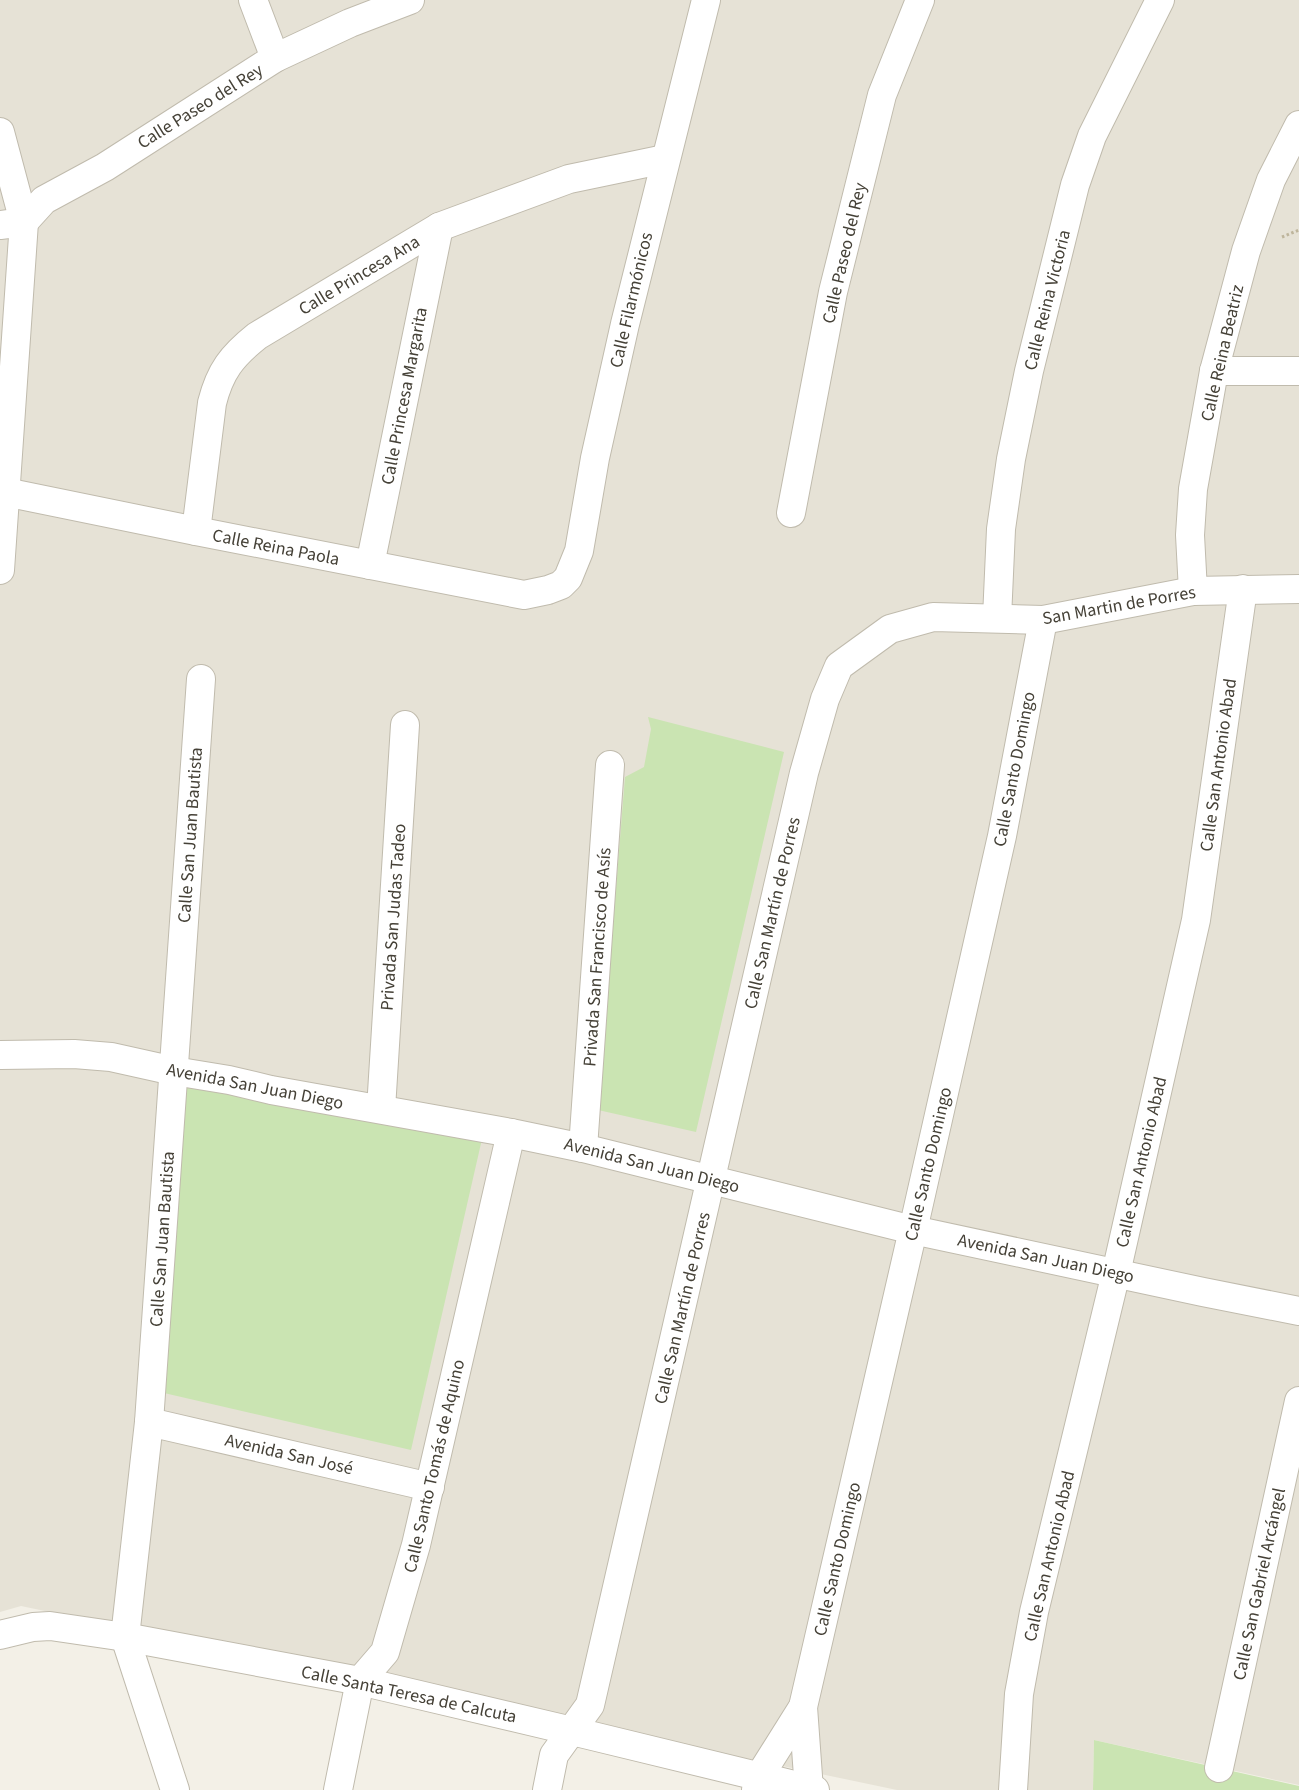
<svg xmlns="http://www.w3.org/2000/svg" width="1299" height="1790" font-family="'Source Sans 3',sans-serif">
<style>
.residential{fill:#e6e2d6}
.green{fill:#cae4b2}
.lines{fill:none;stroke-linecap:round;stroke-linejoin:round}
.minor-casing{stroke:#c0bbad;stroke-width:30}
.path{stroke:#beb59c;stroke-width:3;stroke-dasharray:2.5 2.5;stroke-linecap:butt}
.minor{stroke:#fff;stroke-width:28}
.labels{text-anchor:middle;stroke-width:4;stroke-linejoin:round;paint-order:stroke}
.street-label{font-size:18px;fill:#454137;stroke:#fff}
</style>
<rect width="100%" height="100%" fill="#f3f0e7"/>
<path class="residential" d="M0 0H1299V1785L1094 1740 1093 1790H897L21 1606 0 1612Z"/>
<g class="green">
<path d="M648 717 784 752 696 1132 598 1110 625 777 644 767 651 729Z"/>
<path d="M187 1081 482 1139 411 1450 164 1393Z"/>
<path d="M1094 1740 1299 1786V1790H1093Z"/>
</g>
<g class="lines">
<defs>
<g id="minor">
<path d="M253 0 275 58"/>
<path d="M0 132 24 222 0 570"/>
<path d="M0 225 24 222 44 200 105 167 275 58 350 23 410 0"/>
<path d="M1214 371H1299"/>
<path d="M5 492 196 531 524 595 548 590 561 585 568 578 579 551 595 458 625 324 706 0"/>
<path d="M791 513 833 292 882 95 920 0"/>
<path d="M196 531 212 403C220 371 232 356 257 336L439 227 569 179 665 159"/>
<path d="M370 565 439 227"/>
<path d="M1193 591 1190 535 1193 489 1214 371 1246 251 1271 180 1299 125"/>
<path d="M997 618 1001 529 1011 459 1029 371 1075 185 1092 136 1160 0"/>
<path d="M0 1055 74 1054 111 1057 174 1071 229 1080 271 1090 511 1133 583 1148 913 1230 1203 1292 1299 1311"/>
<path d="M381 1109 405 725"/>
<path d="M583 1148 610 765"/>
<path d="M149 1422 430 1487"/>
<path d="M0 1635 33 1627 50 1626 125 1637 360 1681 572 1731 815 1790"/>
<path d="M803 1707 809 1790"/>
<path d="M1219 1768 1299 1401"/>
<path d="M175 1790 125 1637 149 1422 201 679"/>
<path d="M338 1790 360 1681 385 1652 416 1545 511 1133"/>
<path d="M547 1790 554 1755 590 1705 804 773 825 699 839 666 890 629 933 617 1043 620 1193 591 1299 589"/>
<path d="M756 1790 759 1777 803 1707 913 1230 1002 836 1043 620"/>
<path d="M1013 1790 1019 1694 1034 1612 1116 1273 1196 920 1243 589"/>
</g>
</defs>
<use href="#minor" class="minor-casing"/>
<path class="path" d="M1282 237 1299 230"/>
<use href="#minor" class="minor"/>
</g>
<g class="labels">
<g class="street-label">
<text transform="translate(200 106) rotate(-32)" y="6">Calle Paseo del Rey</text>
<text transform="translate(844 253) rotate(-77)" y="6">Calle Paseo del Rey</text>
<text transform="translate(359 275) rotate(-31)" y="6">Calle Princesa Ana</text>
<text transform="translate(631 300) rotate(-77)" y="6">Calle Filarmónicos</text>
<text transform="translate(1047 300) rotate(-76)" y="6">Calle Reina Victoria</text>
<text transform="translate(1222 353) rotate(-77)" y="6">Calle Reina Beatriz</text>
<text transform="translate(404 396) rotate(-79)" y="6">Calle Princesa Margarita</text>
<text transform="translate(276 547) rotate(11)" y="6">Calle Reina Paola</text>
<text transform="translate(1119 605) rotate(-10)" y="6">San Martin de Porres</text>
<text transform="translate(1218 765) rotate(-82)" y="6">Calle San Antonio Abad</text>
<text transform="translate(1014 769) rotate(-79)" y="6">Calle Santo Domingo</text>
<text transform="translate(190 835) rotate(-86)" y="6">Calle San Juan Bautista</text>
<text transform="translate(772 913) rotate(-77)" y="6">Calle San Martín de Porres</text>
<text transform="translate(393 917) rotate(-86)" y="6">Privada San Judas Tadeo</text>
<text transform="translate(597 957) rotate(-86)" y="6">Privada San Francisco de Asís</text>
<text transform="translate(255 1086) rotate(11)" y="6">Avenida San Juan Diego</text>
<text transform="translate(1141 1162) rotate(-77)" y="6">Calle San Antonio Abad</text>
<text transform="translate(928 1164) rotate(-77)" y="6">Calle Santo Domingo</text>
<text transform="translate(652 1165) rotate(14)" y="6">Avenida San Juan Diego</text>
<text transform="translate(162 1239) rotate(-86)" y="6">Calle San Juan Bautista</text>
<text transform="translate(1046 1258) rotate(12)" y="6">Avenida San Juan Diego</text>
<text transform="translate(682 1308) rotate(-77)" y="6">Calle San Martín de Porres</text>
<text transform="translate(289 1454) rotate(13)" y="6">Avenida San José</text>
<text transform="translate(434 1466) rotate(-77)" y="6">Calle Santo Tomás de Aquino</text>
<text transform="translate(1049 1556) rotate(-77)" y="6">Calle San Antonio Abad</text>
<text transform="translate(837 1559) rotate(-77)" y="6">Calle Santo Domingo</text>
<text transform="translate(1259 1584) rotate(-78)" y="6">Calle San Gabriel Arcángel</text>
<text transform="translate(409 1694) rotate(12)" y="6">Calle Santa Teresa de Calcuta</text>
</g>
</g>
</svg>
